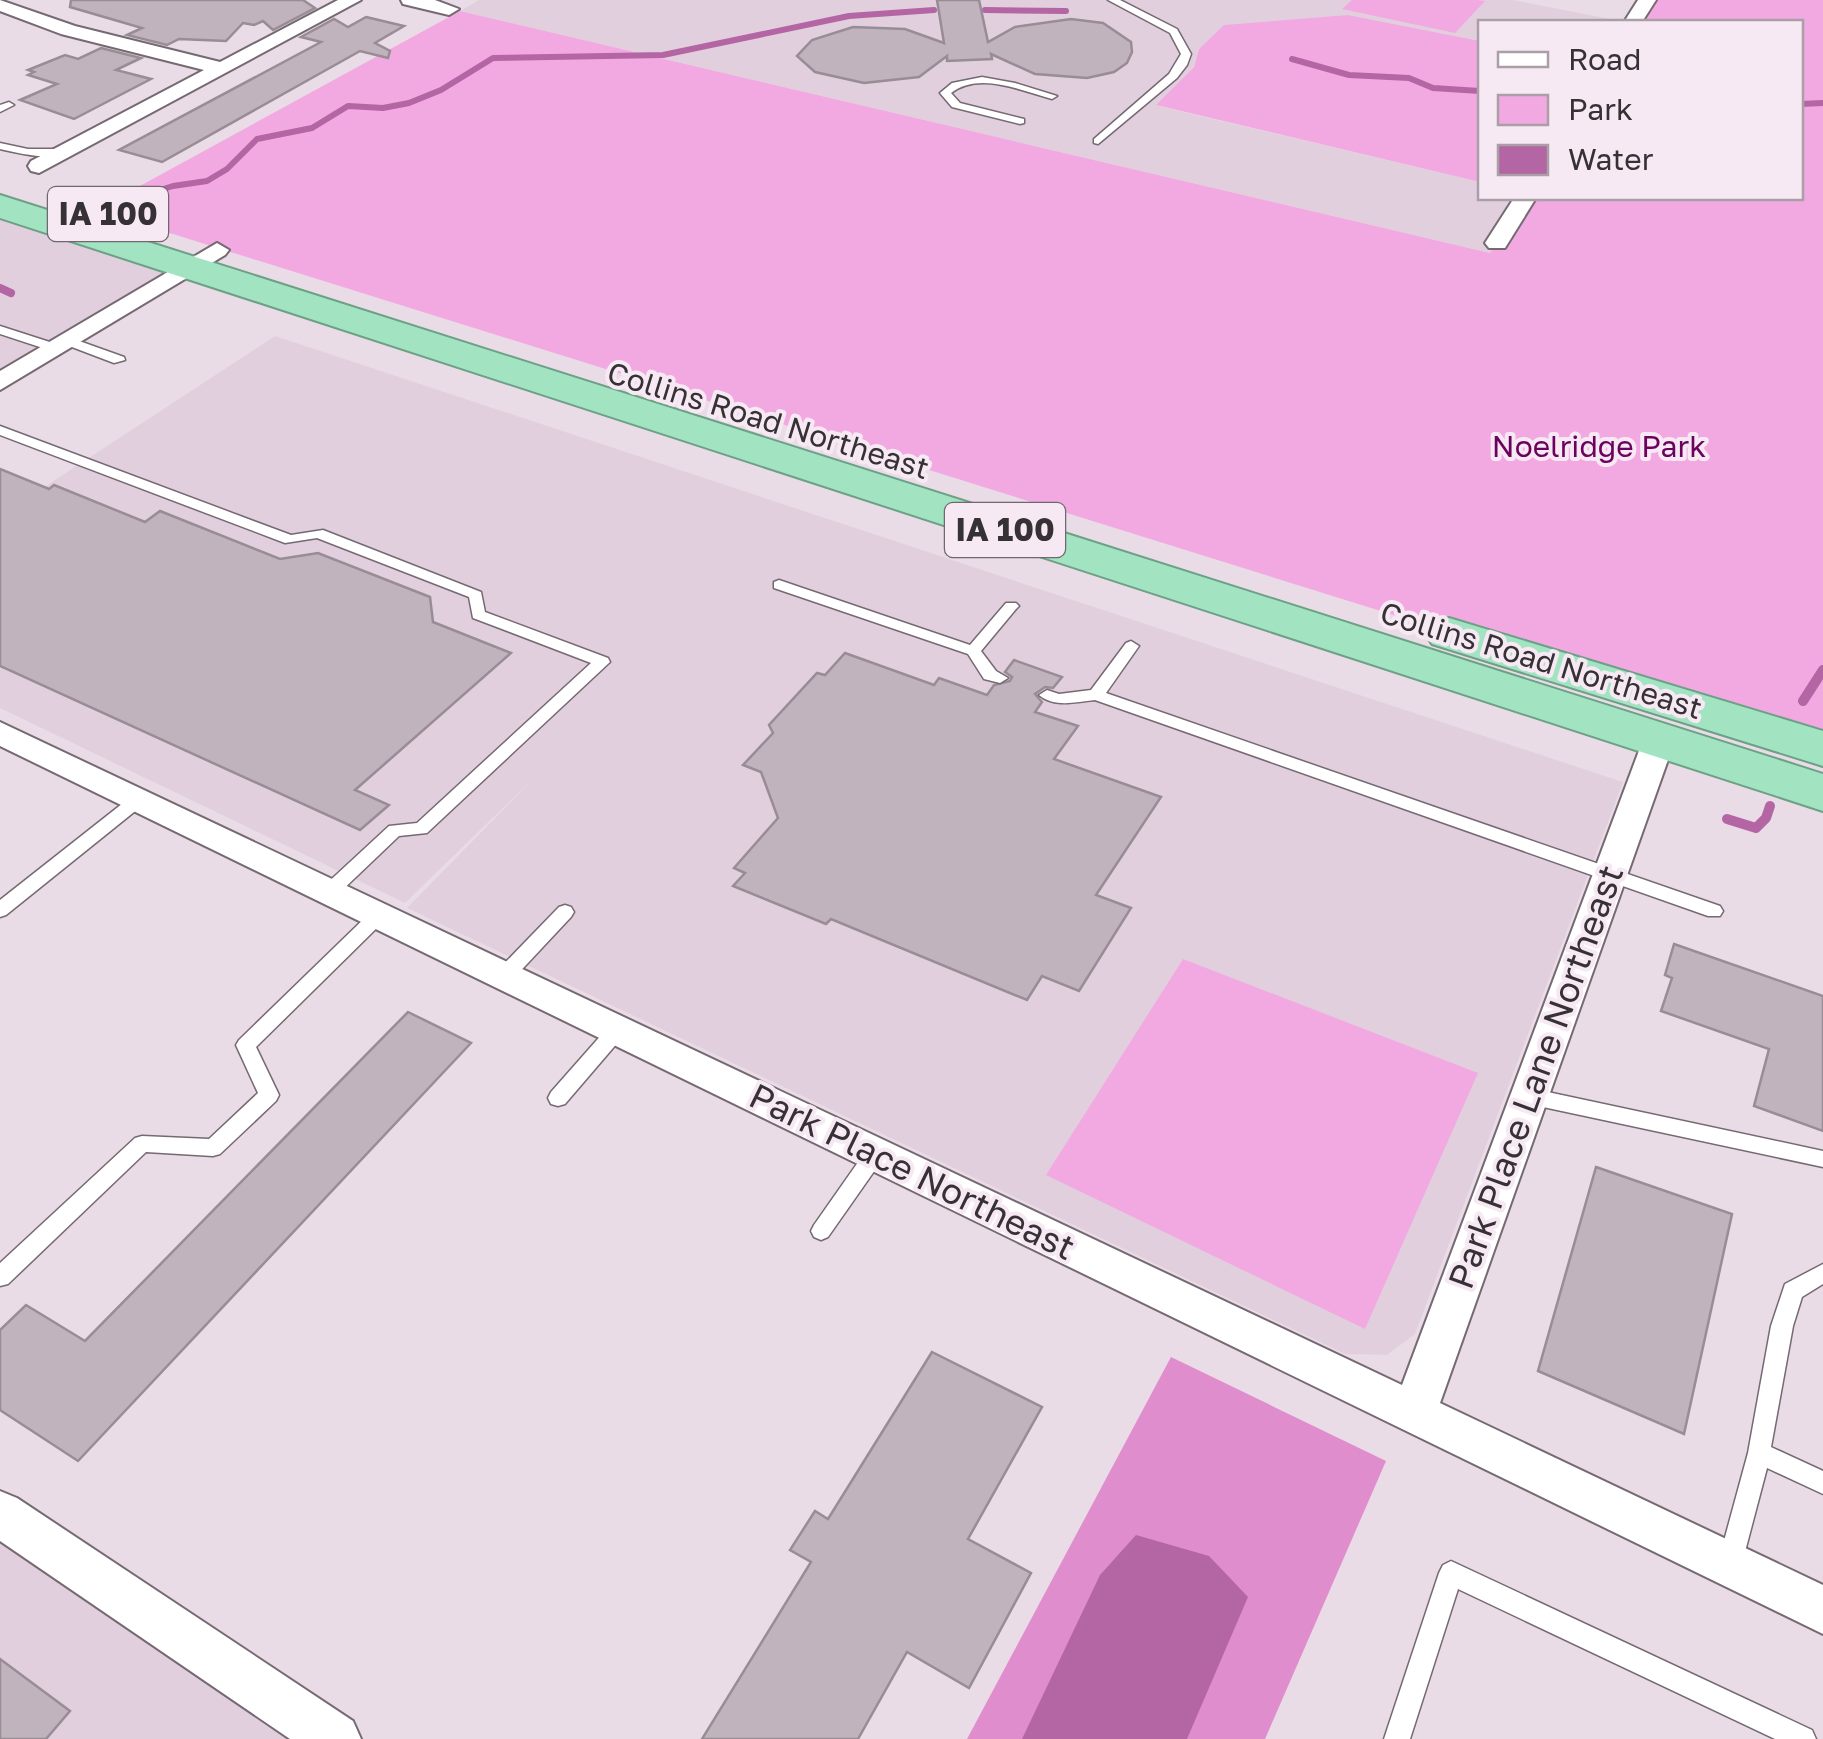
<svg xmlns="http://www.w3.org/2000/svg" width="1823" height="1739" font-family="'Golos Text',sans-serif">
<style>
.built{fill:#e2cfde}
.green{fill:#f2a9e1}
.forest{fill:#e08dce}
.water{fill:#b465a4}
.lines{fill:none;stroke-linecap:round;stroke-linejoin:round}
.stream-far2{stroke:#b465a4;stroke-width:6}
.stream-far1{stroke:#b465a4;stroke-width:8}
.stream{stroke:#b465a4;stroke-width:10}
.building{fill:#c0b3bd;stroke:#988c95;stroke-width:2.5}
.service-casing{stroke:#756972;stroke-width:3}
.minor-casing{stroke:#756972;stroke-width:4}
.trunk-casing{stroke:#6da086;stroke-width:4}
.service{fill:#fff;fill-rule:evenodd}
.minor{fill:#fff;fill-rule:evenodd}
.trunk{fill:#a2e3c2;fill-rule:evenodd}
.labels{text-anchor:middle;stroke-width:8;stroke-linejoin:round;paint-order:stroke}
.far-street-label{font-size:30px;fill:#363135;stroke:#f7e9f3}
.far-park-label{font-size:30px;fill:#6c025e;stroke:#f7e9f3}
.shield{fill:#f7e9f3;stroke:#70686e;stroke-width:2.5}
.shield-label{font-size:32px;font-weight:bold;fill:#363135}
.street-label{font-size:35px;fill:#363135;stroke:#f7e9f3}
</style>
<rect width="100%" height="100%" fill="#eadce6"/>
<g class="built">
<path d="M479 0H1513L1626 22H1480V41L1348 15 1199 48 1194 66 1158 106 1480 182V198H1513L1517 210 1490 253 460 11Z"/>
<path d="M0 206 186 268 0 382Z"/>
<path d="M275 336 1623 782 1415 1334 1387 1355 1345 1354 407 908 532 780 405 903 0 708V516Z"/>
<path d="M0 1514 335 1739H0Z"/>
</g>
<g class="green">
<path d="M1352 0H1477L1485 1 1455 33 1342 9Z"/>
<path d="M1647 0H1823V749L96 210 460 11 1490 253 1517 210 1513 198H1800V22H1633Z"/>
<path d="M1348 15 1480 41V182L1156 105 1194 67 1199 49 1224 25Z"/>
<path d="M1183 959 1478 1073 1365 1329 1046 1175Z"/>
</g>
<path class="forest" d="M1171 1357 1386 1461 1265 1739H967Z"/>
<path class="water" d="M1136 1535 1209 1556 1248 1597 1187 1739H1022L1100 1575Z"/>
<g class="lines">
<g class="stream-far2">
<path d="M985 10 1066 11"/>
<path d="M1292 59 1349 75 1409 78 1433 88 1480 91"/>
<path d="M1800 104 1823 103"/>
<path d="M125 201 173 186 207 181 227 169 257 139 312 128 348 106 383 108 409 103 441 90 493 58 663 55 849 16 934 10"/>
<path d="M0 288 5 290"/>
</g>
<path class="stream-far1" d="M0 288 11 293"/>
<g class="stream">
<path d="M1803 701 1823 670"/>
<path d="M1727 819 1756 828 1766 818 1770 806"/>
</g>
</g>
<g class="building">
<path d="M71 0H303L315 8 273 30 263 21 254 25 243 23 226 41 179 39 167 45 127 35 142 28 70 7Z"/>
<path d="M937 0H979L988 42 1015 27 1071 19 1103 23 1131 42 1132 52 1127 63 1114 72 1087 78 1035 74 991 54 992 59 947 61V56L919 77 864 83 815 72 797 56 812 40 853 27 905 29 944 43Z"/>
<path d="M366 17 404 26 375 43 390 51 388 58 360 51 162 162 119 150 321 42 301 37 334 19 348 27Z"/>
<path d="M101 48 141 58 116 70 151 79 74 119 20 100 57 84 28 75 34 72 28 70 65 55 78 59Z"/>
<path d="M0 469 49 489 54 485 145 522 160 511 280 559 318 553 430 597 433 622 511 653 355 790 389 805 360 830 0 666Z"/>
<path d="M845 653 934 685 939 678 987 695 994 685 1010 681 1012 677 1005 672 1014 660 1062 677 1053 688 1045 687 1035 694 1042 702 1035 712 1078 726 1054 759 1161 797 1096 895 1131 908 1079 991 1042 976 1027 1000 831 919 826 924 733 886 745 873 734 868 778 818 761 772 743 765 773 733 769 725 817 673 825 675Z"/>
<path d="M1674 944 1823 996V1131L1754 1106 1769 1049 1661 1011 1672 978 1665 975Z"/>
<path d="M408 1012 471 1043 78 1461 0 1410V1330L26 1305 85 1341Z"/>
<path d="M1596 1167 1732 1214 1684 1434 1538 1371Z"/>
<path d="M932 1352 1042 1407 968 1539 1031 1573 969 1688 907 1652 858 1739H702L811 1562 790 1550 815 1511 828 1519Z"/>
<path d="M0 1659 70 1711 46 1739H0Z"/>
</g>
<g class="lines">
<defs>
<g id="service">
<path d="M1108 0H1120L1177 29 1191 54 1187 65 1177 78 1098 144 1094 143V139L1169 74 1181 54 1170 33Z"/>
<path d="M982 77 1015 83 1057 96 1052 99C1021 91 980 71 951 93L960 103 1024 119V123L1020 124 952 107 940 93 952 83Z"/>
<path d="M9 102 14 105 0 112V105Z"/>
<path d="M0 143 28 149H66L71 152C51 161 22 154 0 149Z"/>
<path d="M0 326 59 345 61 348 55 352 0 334Z"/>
<path d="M68 337 124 357 125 360 114 363 64 344 62 341Z"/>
<path d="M0 426 291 535 323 530 481 592 485 612 608 658 610 662 427 833 399 836 335 897H323L320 892 323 887 389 826 417 823 591 663 473 618 469 597 317 538 285 543 0 435Z"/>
<path d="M779 580 970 645 1006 603H1016L1019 606 1016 609 981 651 996 671 1008 678 1000 683 984 679 968 654 774 588V582Z"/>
<path d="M1131 641 1139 646 1106 693 1720 906 1723 911 1720 916H1708L1095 700C1075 702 1055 708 1039 695L1047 690 1059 694 1091 690 1126 643Z"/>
<path d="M138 794 146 800 144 804 6 915 0 917V900L132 796Z"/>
<path d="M565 905 571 907 574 912 571 917 512 980H498L496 975 498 970 559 907Z"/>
<path d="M379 908 385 910 388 915 385 920 256 1047 279 1095 276 1101 220 1154 213 1156 146 1152 8 1284 0 1286V1263L135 1138 142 1136 209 1139 258 1093 236 1045 239 1040 373 910Z"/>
<path d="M618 1022 625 1024 627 1029 625 1034 565 1104 558 1106 551 1104 548 1098 551 1092 611 1024Z"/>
<path d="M1529 1088 1823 1151V1167L1529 1104 1522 1102 1519 1096 1522 1090Z"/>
<path d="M875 1146 882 1148 885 1154 882 1160 828 1237 821 1240 814 1237 811 1231 814 1225 868 1148Z"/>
<path d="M1823 1264V1284L1802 1297 1793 1326 1771 1447 1823 1471V1494L1767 1468 1742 1563 1738 1571 1730 1575 1722 1571 1718 1563 1748 1453 1771 1326 1785 1284Z"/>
<path d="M1451 1561 1812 1730 1816 1739H1775L1458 1589 1410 1739H1384L1439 1573 1443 1565Z"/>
</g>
<g id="minor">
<path d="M0 0 75 26 220 62 338 0H361L39 173 31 171 28 166 31 161 204 70 61 34 0 11Z"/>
<path d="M401 0H435L459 9 449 15 403 4Z"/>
<path d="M1638 0H1656L1642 22H1624Z"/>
<path d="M1514 198H1536L1505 248H1489L1485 243Z"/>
<path d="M217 243 229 250 225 255 0 390V371Z"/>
<path d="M0 722 1402 1385 1643 740 1647 732 1659 729 1671 732 1675 740 1440 1403 1823 1585V1634L0 746Z"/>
<path d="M0 1491 17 1498 353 1721 361 1739H290L0 1541Z"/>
</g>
<g id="trunk">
<path d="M0 195 1823 774V811L0 218Z"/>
<path d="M1449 618 1823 731V766L1432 644 1425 633 1432 622Z"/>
</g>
</defs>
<use href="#service" class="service-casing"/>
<use href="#minor" class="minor-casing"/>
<use href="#trunk" class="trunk-casing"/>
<use href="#service" class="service"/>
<use href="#minor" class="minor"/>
<use href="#trunk" class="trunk"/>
</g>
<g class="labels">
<g class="far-street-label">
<text transform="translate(768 421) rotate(17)" y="10">Collins Road Northeast</text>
<text transform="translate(1541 661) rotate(17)" y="10">Collins Road Northeast</text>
</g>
<g class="far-park-label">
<text x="1599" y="457">Noelridge Park</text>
</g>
<g class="shield">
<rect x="48" y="187" width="120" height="54" rx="8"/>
<rect x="945" y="503" width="120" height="54" rx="8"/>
</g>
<g class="shield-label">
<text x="108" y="225">IA 100</text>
<text x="1005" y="541">IA 100</text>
</g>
<g class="street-label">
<text transform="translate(1536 1077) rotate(-70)" y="12">Park Place Lane Northeast</text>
<text transform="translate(912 1172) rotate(26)" y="12">Park Place Northeast</text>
</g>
</g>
<rect x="1478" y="20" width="325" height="180" fill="#f7e9f3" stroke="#aa9fa7" stroke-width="2.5"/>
<rect x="1498" y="52" width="50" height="15" fill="#ffffff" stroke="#aa9fa7" stroke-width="2.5"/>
<text x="1568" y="70" font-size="30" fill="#363135">Road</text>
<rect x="1498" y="95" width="50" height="30" fill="#f2a9e1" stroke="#aa9fa7" stroke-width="2.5"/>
<text x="1568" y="120" font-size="30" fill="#363135">Park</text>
<rect x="1498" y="145" width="50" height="30" fill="#b465a4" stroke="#aa9fa7" stroke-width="2.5"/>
<text x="1568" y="170" font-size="30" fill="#363135">Water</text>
</svg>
